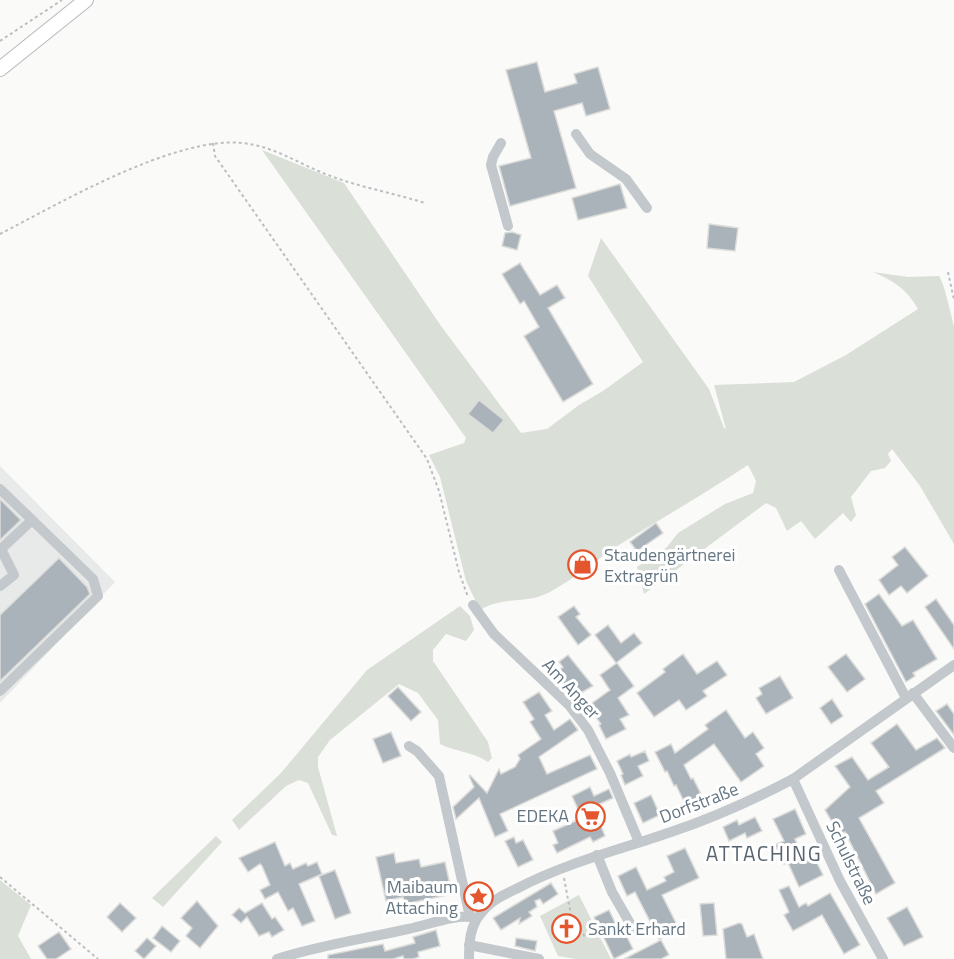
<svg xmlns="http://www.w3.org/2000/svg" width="954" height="959" font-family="'Titillium Web',sans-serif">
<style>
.built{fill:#e8e9e9}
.green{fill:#dadfd7;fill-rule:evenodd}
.building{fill:#aab3b9;stroke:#dcdcda;stroke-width:1.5}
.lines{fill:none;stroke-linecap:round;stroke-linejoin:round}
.major-casing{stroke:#b5babe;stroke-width:16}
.path{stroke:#bbbfc2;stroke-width:2;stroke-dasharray:3 3;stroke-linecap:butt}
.minor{stroke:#c3c8cc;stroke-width:10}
.major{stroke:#fff;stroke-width:14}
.labels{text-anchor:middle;stroke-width:6;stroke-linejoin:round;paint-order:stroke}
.poi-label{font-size:18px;fill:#657683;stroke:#fff;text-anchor:start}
.street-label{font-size:18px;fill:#657683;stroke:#fff}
.quarter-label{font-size:21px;letter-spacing:1.5px;fill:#57646e;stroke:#fff}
</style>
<rect width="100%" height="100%" fill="#fafaf8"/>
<path class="built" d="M0 466 115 582 0 703Z"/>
<g class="green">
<path d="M262 150 344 183 441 326 521 433 547 429 579 405 603 391 643 362 588 276 601 238 709 389 724 428 726 429 714 385 794 382 846 355 918 309C906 288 895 282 873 272L908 277 939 276C944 282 951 315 954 326V544L920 486 892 449 888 454 891 461 885 468 871 471 851 497 856 515 851 522 843 513 815 539 801 521 787 531 776 508 766 503 644 594 637 567 667 547 678 533 725 504 753 493 756 481 748 465C706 493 662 518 619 545 596 560 574 579 550 592 526 605 506 595 480 610L466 581 440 477 429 455 464 443 466 438ZM479 401 504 420 493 433 469 414Z"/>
<path d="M460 606 470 616 474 630 466 641 446 634 433 650V661L488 742 492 758 488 762C474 752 456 752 440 744L438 720 418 693 399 684 330 740 318 757V767L337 836 332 835 308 783 299 780 286 786 239 830 232 820 281 773 367 670Z"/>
<path d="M216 836 222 842 163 907 152 898Z"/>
<path d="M0 880 31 905 18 936 31 959H0Z"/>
<path d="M579 895 611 959H576L558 956 540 916Z"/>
</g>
<g class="building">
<path d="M537 62 545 92 577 83 574 74 598 67 610 109 586 116 582 103 554 111 576 188 510 206 499 166 531 158 506 70Z"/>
<path d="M620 184 627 208 578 220 572 198Z"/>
<path d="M709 224 738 228 735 251 707 248Z"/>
<path d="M512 232 521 235 517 250 502 246 505 233Z"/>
<path d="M520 263 540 295 557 285 565 298 548 308 593 384 563 402 524 336 539 327 524 301 520 304 502 274Z"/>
<path d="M479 400 504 420 493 433 468 414Z"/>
<path d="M0 499 21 520 0 540Z"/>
<path d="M656 523 663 533 637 551 630 542Z"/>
<path d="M905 547 928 576 907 593 901 586 889 595 879 580 898 565 892 557Z"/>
<path d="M59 558 87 587 90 594 0 681V615Z"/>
<path d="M879 594 902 626 913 620 937 659 913 673 915 676 906 682 865 604Z"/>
<path d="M936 599 954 625V649L925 607Z"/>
<path d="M574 606 580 614 576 617 591 635 578 645 558 617Z"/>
<path d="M608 625 621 643 634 633 642 643 616 663 595 635Z"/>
<path d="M683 654 697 674 717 661 727 675 703 691 707 696 686 710 679 700 654 717 637 693 665 672 663 669Z"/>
<path d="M846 654 865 679 847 692 828 667Z"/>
<path d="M568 655 593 686 579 694 574 687 569 691 555 673 563 667 559 662Z"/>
<path d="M617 663 634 686 618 698 629 715 620 719 626 729 606 739 599 725 601 724 588 706 610 690 600 675Z"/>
<path d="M780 676 793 698 766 714 756 698 762 694 759 688Z"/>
<path d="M398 687 421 712 411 721 388 696Z"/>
<path d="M539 692 552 711 545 715 554 730 570 719 578 730 539 757 547 774 590 755 597 769 500 814 508 831 495 837 479 798 456 819 453 807 474 787 469 776 470 775 487 793 499 769 501 774 515 767 520 759 518 755 541 739 530 722 534 719 523 702Z"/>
<path d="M832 699 843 716 831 724 820 708Z"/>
<path d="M947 704 954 714V735L936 711Z"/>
<path d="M726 710 745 738 753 732 764 748 756 754 764 766 741 782 714 744 684 765 691 779 693 778 704 800 687 808 676 785 674 786 667 771 665 772 655 752 671 744 675 753 708 729 705 725Z"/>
<path d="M897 724 916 750 937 738 945 748 876 791 884 803 859 818 895 883 876 894 845 832 839 834 825 810 850 787 835 766 852 757 868 780 889 767 871 743Z"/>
<path d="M391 732 401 756 383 763 373 739Z"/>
<path d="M645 751 649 761 638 766 643 776 625 785 621 775 623 774 617 761 630 754 631 757Z"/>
<path d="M590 787 594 796 609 789 613 798 593 807 605 836 593 842 590 837 557 853 553 845 558 843 553 831 582 818 572 796Z"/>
<path d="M651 795 660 815 643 823 634 803Z"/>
<path d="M795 809 806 834 795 839 803 858 812 853 823 875 799 887 788 863 784 864 775 845 784 841 773 819Z"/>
<path d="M755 817 762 831 747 838 745 833 729 841 723 827 737 820 739 825Z"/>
<path d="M514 837 516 843 523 840 533 860 518 867 505 841Z"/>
<path d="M275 842 285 866 290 863 293 869 306 863 308 866 317 862 322 874 299 884 315 921 302 926 293 908 288 911 278 892 265 899 260 890 270 885 262 866 260 864 248 872 239 858Z"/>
<path d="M685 848 699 878 662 895 679 929 659 939 635 892 627 896 618 876 636 867 647 890 666 881 664 877 674 872 667 856Z"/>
<path d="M394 853 396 863 419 859 421 867 445 862 452 894 405 904 403 897 386 901 376 857Z"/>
<path d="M335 870 351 913 335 919 319 876Z"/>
<path d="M551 883 558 894 543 904 540 899 535 901 537 907 529 912 532 916 519 924 520 918 501 930 493 918Z"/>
<path d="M789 886 799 907 806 903 808 906 830 893 860 945 844 954 822 915 793 931 784 915 789 912 779 890Z"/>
<path d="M197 901 218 926 200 948 186 936 192 928 181 918Z"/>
<path d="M120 903 136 918 122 932 107 917Z"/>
<path d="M262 903 272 919 275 917 284 930 272 937 269 932 259 936 247 917 241 923 232 915 239 908 245 913Z"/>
<path d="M714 903 717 935 703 936 700 904Z"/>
<path d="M907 907 923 937 904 946 887 918Z"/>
<path d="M609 910 622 937 626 935 633 949 614 959 594 917Z"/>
<path d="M559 915H563L567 919 580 937 572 942 570 938 568 940 556 923V918Z"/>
<path d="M739 923 742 924 747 937 754 934 763 959H726L723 929Z"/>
<path d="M162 926 180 941 171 952 153 938Z"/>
<path d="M436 930 440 946 418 952 419 957 413 959H404L403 956 393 959H328V955L383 944 385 951 415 943 413 937Z"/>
<path d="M59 932 71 949 56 959H47L38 946Z"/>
<path d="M147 938 156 946 144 959 135 951Z"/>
<path d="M516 938 537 941 535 951 515 946Z"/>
<path d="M661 940 669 955 661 959H624Z"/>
</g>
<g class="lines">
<defs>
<path id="major" d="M0 69 86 0"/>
</defs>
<use href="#major" class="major-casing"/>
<g class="path">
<path d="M0 41 62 0"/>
<path d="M213 143 215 156 427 459 439 491 459 572 468 597"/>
<path d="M0 234C60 203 175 136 242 143 274 146 299 164 328 175 359 187 393 193 425 203"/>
<path d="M948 272 954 300"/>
<path d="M0 877 98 959"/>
<path d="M564 878 571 915 585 937"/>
</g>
<g class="minor">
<path d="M576 134 590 154 626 179 647 208"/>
<path d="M501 143 493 157 491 165 508 226"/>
<path d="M0 489 93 579 98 596 0 691"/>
<path d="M839 570 906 698"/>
<path d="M0 586 14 575 1 549 32 520"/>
<path d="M473 605 494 634 569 705 588 730 610 773 639 842"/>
<path d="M913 693 954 748"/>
<path d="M409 746 417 751 439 776 470 917"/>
<path d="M793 779 840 881 883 959"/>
<path d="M597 855 612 892 635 932"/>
<path d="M469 945 539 959"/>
<path d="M277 959C321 945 364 939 408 929 429 925 455 913 476 918"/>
<path d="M469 959C469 942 470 925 482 912 491 901 503 895 516 889 565 863 619 850 671 832 713 818 753 800 793 779L954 665"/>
</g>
<use href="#major" class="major"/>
</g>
<defs>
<symbol id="shop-ring" viewBox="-11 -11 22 22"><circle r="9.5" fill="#fff" stroke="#e4572e" stroke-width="1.5"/><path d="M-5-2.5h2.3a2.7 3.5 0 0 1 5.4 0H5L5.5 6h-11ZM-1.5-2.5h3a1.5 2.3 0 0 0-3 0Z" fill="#e4572e"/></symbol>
<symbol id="supermarket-ring" viewBox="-11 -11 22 22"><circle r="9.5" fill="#fff" stroke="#e4572e" stroke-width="1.5"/><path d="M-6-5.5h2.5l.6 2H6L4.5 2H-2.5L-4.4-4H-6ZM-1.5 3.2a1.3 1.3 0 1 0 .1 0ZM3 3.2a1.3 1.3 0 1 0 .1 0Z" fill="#e4572e"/></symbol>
<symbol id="sight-ring" viewBox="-11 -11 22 22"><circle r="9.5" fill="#fff" stroke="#e4572e" stroke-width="1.5"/><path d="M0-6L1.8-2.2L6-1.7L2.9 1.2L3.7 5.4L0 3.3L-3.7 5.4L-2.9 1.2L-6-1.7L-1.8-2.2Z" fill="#e4572e"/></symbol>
<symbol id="church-ring" viewBox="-11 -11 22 22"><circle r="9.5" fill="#fff" stroke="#e4572e" stroke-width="1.5"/><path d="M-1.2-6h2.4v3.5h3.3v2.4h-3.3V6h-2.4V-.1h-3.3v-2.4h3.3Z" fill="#e4572e"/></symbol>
</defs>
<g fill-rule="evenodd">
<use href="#shop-ring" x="566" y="548" width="33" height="33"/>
<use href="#supermarket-ring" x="574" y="800" width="33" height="33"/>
<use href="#sight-ring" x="462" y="880" width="33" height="33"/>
<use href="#church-ring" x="550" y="912" width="33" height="33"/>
</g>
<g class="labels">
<g class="poi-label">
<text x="604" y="561">Staudengärtnerei<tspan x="604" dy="21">Extragrün</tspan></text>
<text x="569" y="822" text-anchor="end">EDEKA</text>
<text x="458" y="893" text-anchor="end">Maibaum<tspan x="458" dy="21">Attaching</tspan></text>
<text x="588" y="935">Sankt Erhard</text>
</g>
<g class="street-label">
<text transform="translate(571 689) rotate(47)" y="6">Am Anger</text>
<text transform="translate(699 803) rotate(-21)" y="6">Dorfstraße</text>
<text transform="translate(851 863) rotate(64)" y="6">Schulstraße</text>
</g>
<g class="quarter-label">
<text x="764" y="861">ATTACHING</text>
</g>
</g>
</svg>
